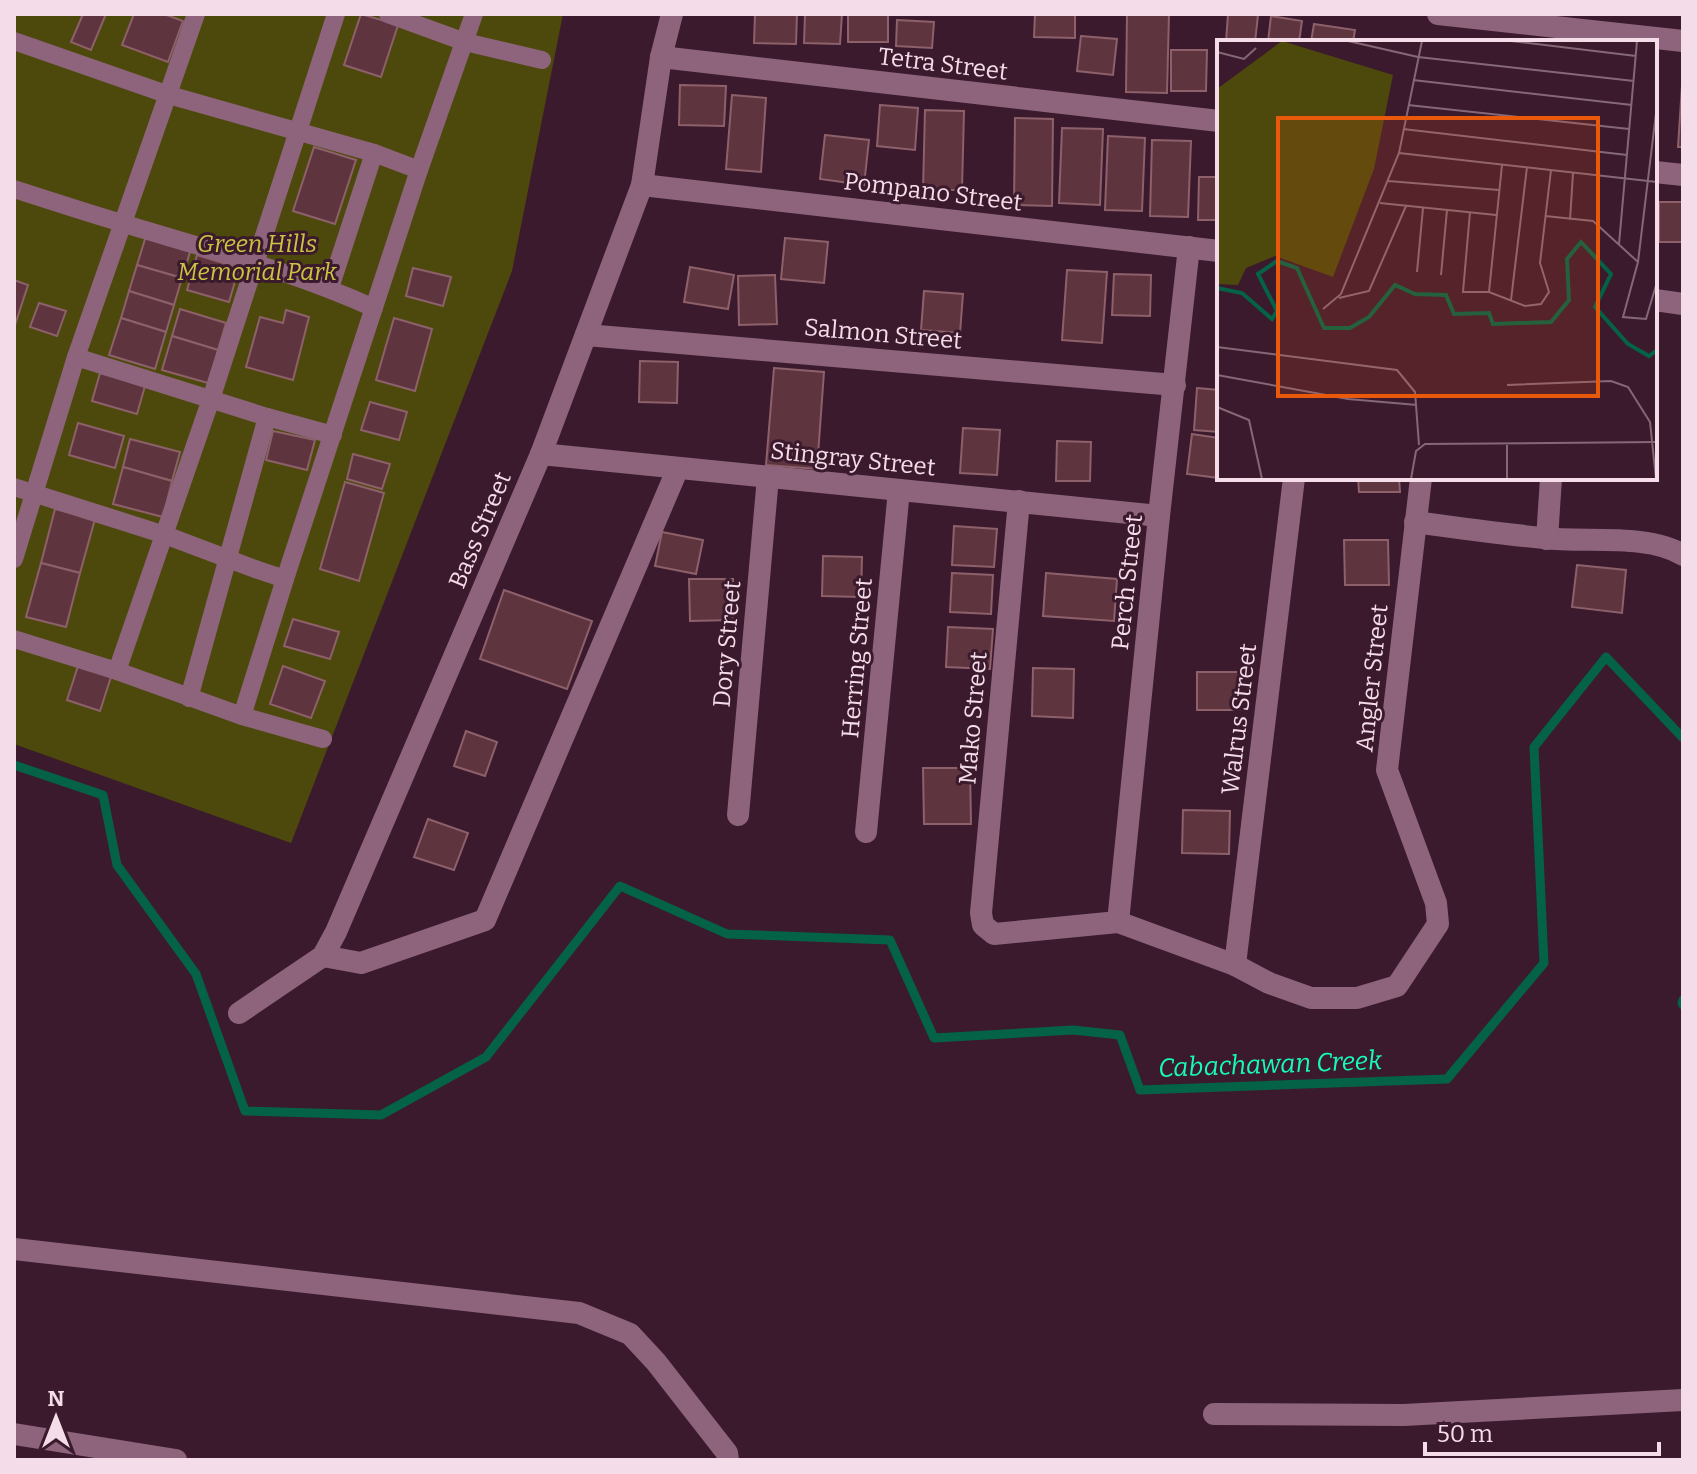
<svg xmlns="http://www.w3.org/2000/svg" width="1697" height="1474" font-family="Bitter,serif">
<style>
.green{fill:#4d490d}
.lines{fill:none;stroke-linecap:round;stroke-linejoin:round}
.stream{stroke:#046346;stroke-width:9}
.building{fill:#5e353f;stroke:#8d606a;stroke-width:2}
.service{stroke:#8d647b;stroke-width:18}
.minor{stroke:#8d647b;stroke-width:22}
.labels{text-anchor:middle;stroke-width:6;stroke-linejoin:round;paint-order:stroke}
.street-label{font-size:24px;fill:#f4dce8;stroke:#3b1a2e}
.park-label{font-size:24px;font-style:italic;fill:#cdc342;stroke:#3b1a2e}
.water-label{font-size:26px;font-style:italic;fill:#15fcb9;stroke:#3b1a2e}
.inset-river{fill:none;stroke:#046346;stroke-width:4}
.inset-road{fill:none;stroke:#856878;stroke-width:2}
.view{fill:#e8590c;fill-opacity:0.15;stroke:#e8590c;stroke-width:4}
.inset-edge{fill:none;stroke:#f4dce8;stroke-width:4}
</style>
<rect width="100%" height="100%" fill="#3b1a2e"/>
<path class="green" d="M14 14H563L512 271 291 843 14 744Z"/>
<g class="lines">
<g class="stream">
<path d="M14 765 103 795 117 865 196 974 245 1111 381 1115 486 1057 620 886 727 934 890 940 934 1038 1073 1030 1120 1035 1140 1090 1447 1079 1544 963 1534 747 1606 657 1683 738"/>
<path d="M1683 1000 1682 1003 1683 1005"/>
</g>
</g>
<g class="building">
<path d="M83 14H106L91 50 71 42Z"/>
<path d="M134 14H164L183 21 168 62 122 45Z"/>
<path d="M361 14 398 25 381 77 344 65Z"/>
<path d="M755 14H797L796 44 754 43Z"/>
<path d="M805 14H842L840 44 804 43Z"/>
<rect x="848" y="14" width="40" height="28"/>
<path d="M1035 14H1075V38L1034 37Z"/>
<path d="M1127 14H1169L1167 93 1126 92Z"/>
<path d="M1228 14 1258 15 1255 42H1226Z"/>
<path d="M1271 16 1302 21 1299 42H1268Z"/>
<path d="M897 20 934 22 932 48 896 46Z"/>
<path d="M1314 24 1355 30 1353 42H1311Z"/>
<path d="M1081 36 1117 39 1113 75 1077 71Z"/>
<path d="M1171 50H1207L1206 91H1171Z"/>
<path d="M1683 70V147H1678Z"/>
<path d="M680 85 726 86 724 126 679 125Z"/>
<path d="M732 95 766 98 761 172 726 169Z"/>
<path d="M880 105 918 108 915 150 877 146Z"/>
<path d="M925 110 964 111 962 190H923Z"/>
<path d="M1015 118 1053 119 1052 206 1014 205Z"/>
<path d="M1062 128 1103 129 1100 205 1059 203Z"/>
<path d="M825 135 869 140 864 185 820 179Z"/>
<path d="M1108 136 1145 138 1142 211 1105 210Z"/>
<path d="M1152 140 1191 141 1188 217 1150 216Z"/>
<path d="M314 147 356 160 335 224 293 211Z"/>
<path d="M1199 177H1219V220H1198Z"/>
<rect x="1659" y="202" width="24" height="40"/>
<path d="M146 236 191 249 182 278 137 265Z"/>
<path d="M785 238 828 242 824 283 781 279Z"/>
<path d="M197 255 239 268 229 302 187 290Z"/>
<path d="M137 265 182 278 174 305 129 291Z"/>
<path d="M690 267 734 275 728 309 684 302Z"/>
<path d="M413 268 451 277 443 306 406 296Z"/>
<path d="M1067 270 1107 272 1102 343 1062 340Z"/>
<path d="M1114 274 1151 275 1150 316 1112 315Z"/>
<path d="M775 275 777 324 739 325 738 276Z"/>
<path d="M14 280 28 285 14 328Z"/>
<path d="M129 291 174 305 166 332 121 318Z"/>
<path d="M924 291 963 294 960 333 921 330Z"/>
<path d="M39 303 66 311 57 336 30 327Z"/>
<path d="M180 309 226 323 218 350 172 336Z"/>
<path d="M286 310 309 317 293 380 246 367 260 317 283 323Z"/>
<path d="M121 318 166 332 155 369 109 355Z"/>
<path d="M394 318 432 329 415 391 376 380Z"/>
<path d="M172 336 218 350 208 383 162 370Z"/>
<path d="M640 361 678 362 677 403 639 402Z"/>
<path d="M774 368 824 372 817 469 766 465Z"/>
<path d="M100 373 145 386 137 414 92 401Z"/>
<path d="M1197 388 1219 390V432L1194 430Z"/>
<path d="M370 402 407 412 399 440 361 430Z"/>
<path d="M78 423 124 436 115 468 69 455Z"/>
<path d="M963 428 1000 430 997 475 960 473Z"/>
<path d="M273 431 315 440 307 470 266 460Z"/>
<path d="M1192 434 1219 438V478L1187 474Z"/>
<path d="M130 439 180 452 172 481 123 467Z"/>
<path d="M1057 441 1091 442 1090 481H1056Z"/>
<path d="M353 454 390 464 382 489 347 479Z"/>
<path d="M123 467 172 481 163 517 113 504Z"/>
<path d="M1358 478H1399L1400 492H1359Z"/>
<path d="M345 482 384 493 359 581 320 569Z"/>
<path d="M55 509 95 519 80 573 41 563Z"/>
<path d="M954 526 997 529 994 567 952 565Z"/>
<path d="M662 532 703 540 696 574 655 566Z"/>
<path d="M1344 540H1388L1389 585H1345Z"/>
<path d="M823 556 862 557 861 597 822 596Z"/>
<path d="M41 563 80 573 66 627 26 617Z"/>
<path d="M1577 565 1626 570 1622 613 1572 607Z"/>
<path d="M952 573 993 575 991 614 950 612Z"/>
<path d="M1046 573 1117 579 1114 621 1043 616Z"/>
<path d="M689 579H733V620L690 621Z"/>
<path d="M504 590 592 621 567 689 480 659Z"/>
<path d="M293 619 339 632 330 659 284 646Z"/>
<path d="M948 627 993 629 990 669 946 667Z"/>
<path d="M78 666 111 677 100 711 67 700Z"/>
<path d="M283 666 325 681 311 718 270 704Z"/>
<path d="M1033 668 1074 669 1073 718 1032 716Z"/>
<rect x="1197" y="672" width="43" height="38"/>
<path d="M466 731 497 742 485 776 454 766Z"/>
<path d="M923 768H970L971 824H924Z"/>
<path d="M1183 810 1230 811 1229 854 1182 853Z"/>
<path d="M428 819 468 833 454 870 414 857Z"/>
</g>
<g class="lines">
<g class="service">
<path d="M388 14 465 42 542 60"/>
<path d="M14 41 169 95 374 153 419 170"/>
<path d="M14 189C51 201 88 213 125 224 210 250 292 271 374 308"/>
<path d="M330 288 374 153"/>
<path d="M76 357 267 417 333 435"/>
<path d="M14 487 165 535 258 570 285 579 419 170 474 14"/>
<path d="M14 559 76 357 196 14"/>
<path d="M14 639 117 671 242 716 323 739"/>
<path d="M117 671 211 399 336 14"/>
<path d="M189 698 267 417"/>
<path d="M242 716 285 579"/>
</g>
<g class="minor">
<path d="M1438 14 1683 41"/>
<path d="M661 57 1219 121"/>
<path d="M1655 172 1683 175"/>
<path d="M642 185 1219 251"/>
<path d="M1655 300 1683 304"/>
<path d="M586 335 1175 385"/>
<path d="M541 454 1159 516"/>
<path d="M1019 501 981 913 983 925 994 934 1118 922 1235 965 1269 983 1311 998H1357L1397 986 1438 924 1436 903 1387 770 1421 478"/>
<path d="M1415 522C1458 528 1501 534 1544 538 1585 543 1648 533 1683 555"/>
<path d="M1547 539 1551 478"/>
<path d="M738 815 768 477"/>
<path d="M866 832 899 490"/>
<path d="M1118 922 1159 516 1189 247"/>
<path d="M323 956 361 963 485 920 678 468"/>
<path d="M1235 965 1294 478"/>
<path d="M239 1013 323 956 336 932 541 454 642 185 661 57 672 14"/>
<path d="M14 1249 579 1313 630 1334 656 1362 727 1453 728 1460"/>
<path d="M1214 1414 1404 1415 1683 1400"/>
<path d="M14 1434 176 1460"/>
</g>
</g>
<g class="labels">
<g class="street-label">
<text transform="translate(943 64) rotate(7)" y="8">Tetra Street</text>
<text transform="translate(933 192) rotate(7)" y="8">Pompano Street</text>
<text transform="translate(883 334) rotate(5)" y="8">Salmon Street</text>
<text transform="translate(853 459) rotate(6)" y="8">Stingray Street</text>
<text transform="translate(480 530) rotate(-67)" y="8">Bass Street</text>
<text transform="translate(1127 582) rotate(-84)" y="8">Perch Street</text>
<text transform="translate(727 644) rotate(-85)" y="8">Dory Street</text>
<text transform="translate(857 658) rotate(-85)" y="8">Herring Street</text>
<text transform="translate(1372 678) rotate(-84)" y="8">Angler Street</text>
<text transform="translate(973 718) rotate(-85)" y="8">Mako Street</text>
<text transform="translate(1239 719) rotate(-83)" y="8">Walrus Street</text>
</g>
<g class="park-label">
<text x="257" y="252">Green Hills<tspan x="257" dy="28">Memorial Park</tspan></text>
</g>
<g class="water-label">
<text transform="translate(1270 1064) rotate(-2)" y="9">Cabachawan Creek</text>
</g>
</g>
<g transform="translate(1217 40)">
<rect width="440" height="440" fill="#3b1a2e"/>
<path d="M65 1 176 35 157 129 116 237 58 216 29 228 21 245 0 244V49Z" fill="#4d490d"/>
<path class="inset-river" d="M0 248 25 253 55 279 60 271 41 234 60 221 80 228 107 288H133L152 277 178 245 198 254 229 255 237 274 272 273 276 284 334 282 352 260 350 219 364 202 394 234 378 267 411 304 432 316 440 310"/>
<path class="inset-road" d="M131 1 201 17 417 41M294 1 419 16M0 12 27 19 39 8M196 40 415 65M191 65 412 89M440 65 421 222 406 277 429 279 440 242M186 89 410 115M182 113 440 142M171 141 282 150M163 163 279 175M253 172 246 252H272L308 266 324 264 332 252 323 223 334 130M328 176 376 181 421 222M353 180 356 133M402 204 420 1M200 232 206 168M224 235 230 170M272 252 285 125M122 258 152 251 189 166M294 260 310 127M106 269 124 254 182 113 205 1M0 307 180 330 198 352 202 405M0 335 131 359 200 365M290 345 394 341 411 347 433 382 439 439M0 367 32 380 45 439M290 405V439M194 439 199 411 208 404 440 402"/>
<path class="view" d="M61 78H381V356H61Z"/>
<rect width="440" height="440" class="inset-edge"/>
</g>
<rect width="1697" height="1474" fill="none" stroke="#f4dce8" stroke-width="32"/>
<g transform="translate(56 1418)" stroke="#3b1a2e" stroke-width="6" paint-order="stroke">
<path d="M0-6L14 30L0 20L-14 30Z" fill="#f4dce8"/>
<text y="-12" font-size="22" font-weight="bold" text-anchor="middle" fill="#f4dce8">N</text>
</g>
<path d="M1425 1442v12h234v-12" fill="none" stroke="#f4dce8" stroke-width="4"/>
<text x="1437" y="1442" font-size="24" fill="#f4dce8" stroke="#3b1a2e" stroke-width="6" paint-order="stroke">50 m</text>
</svg>
